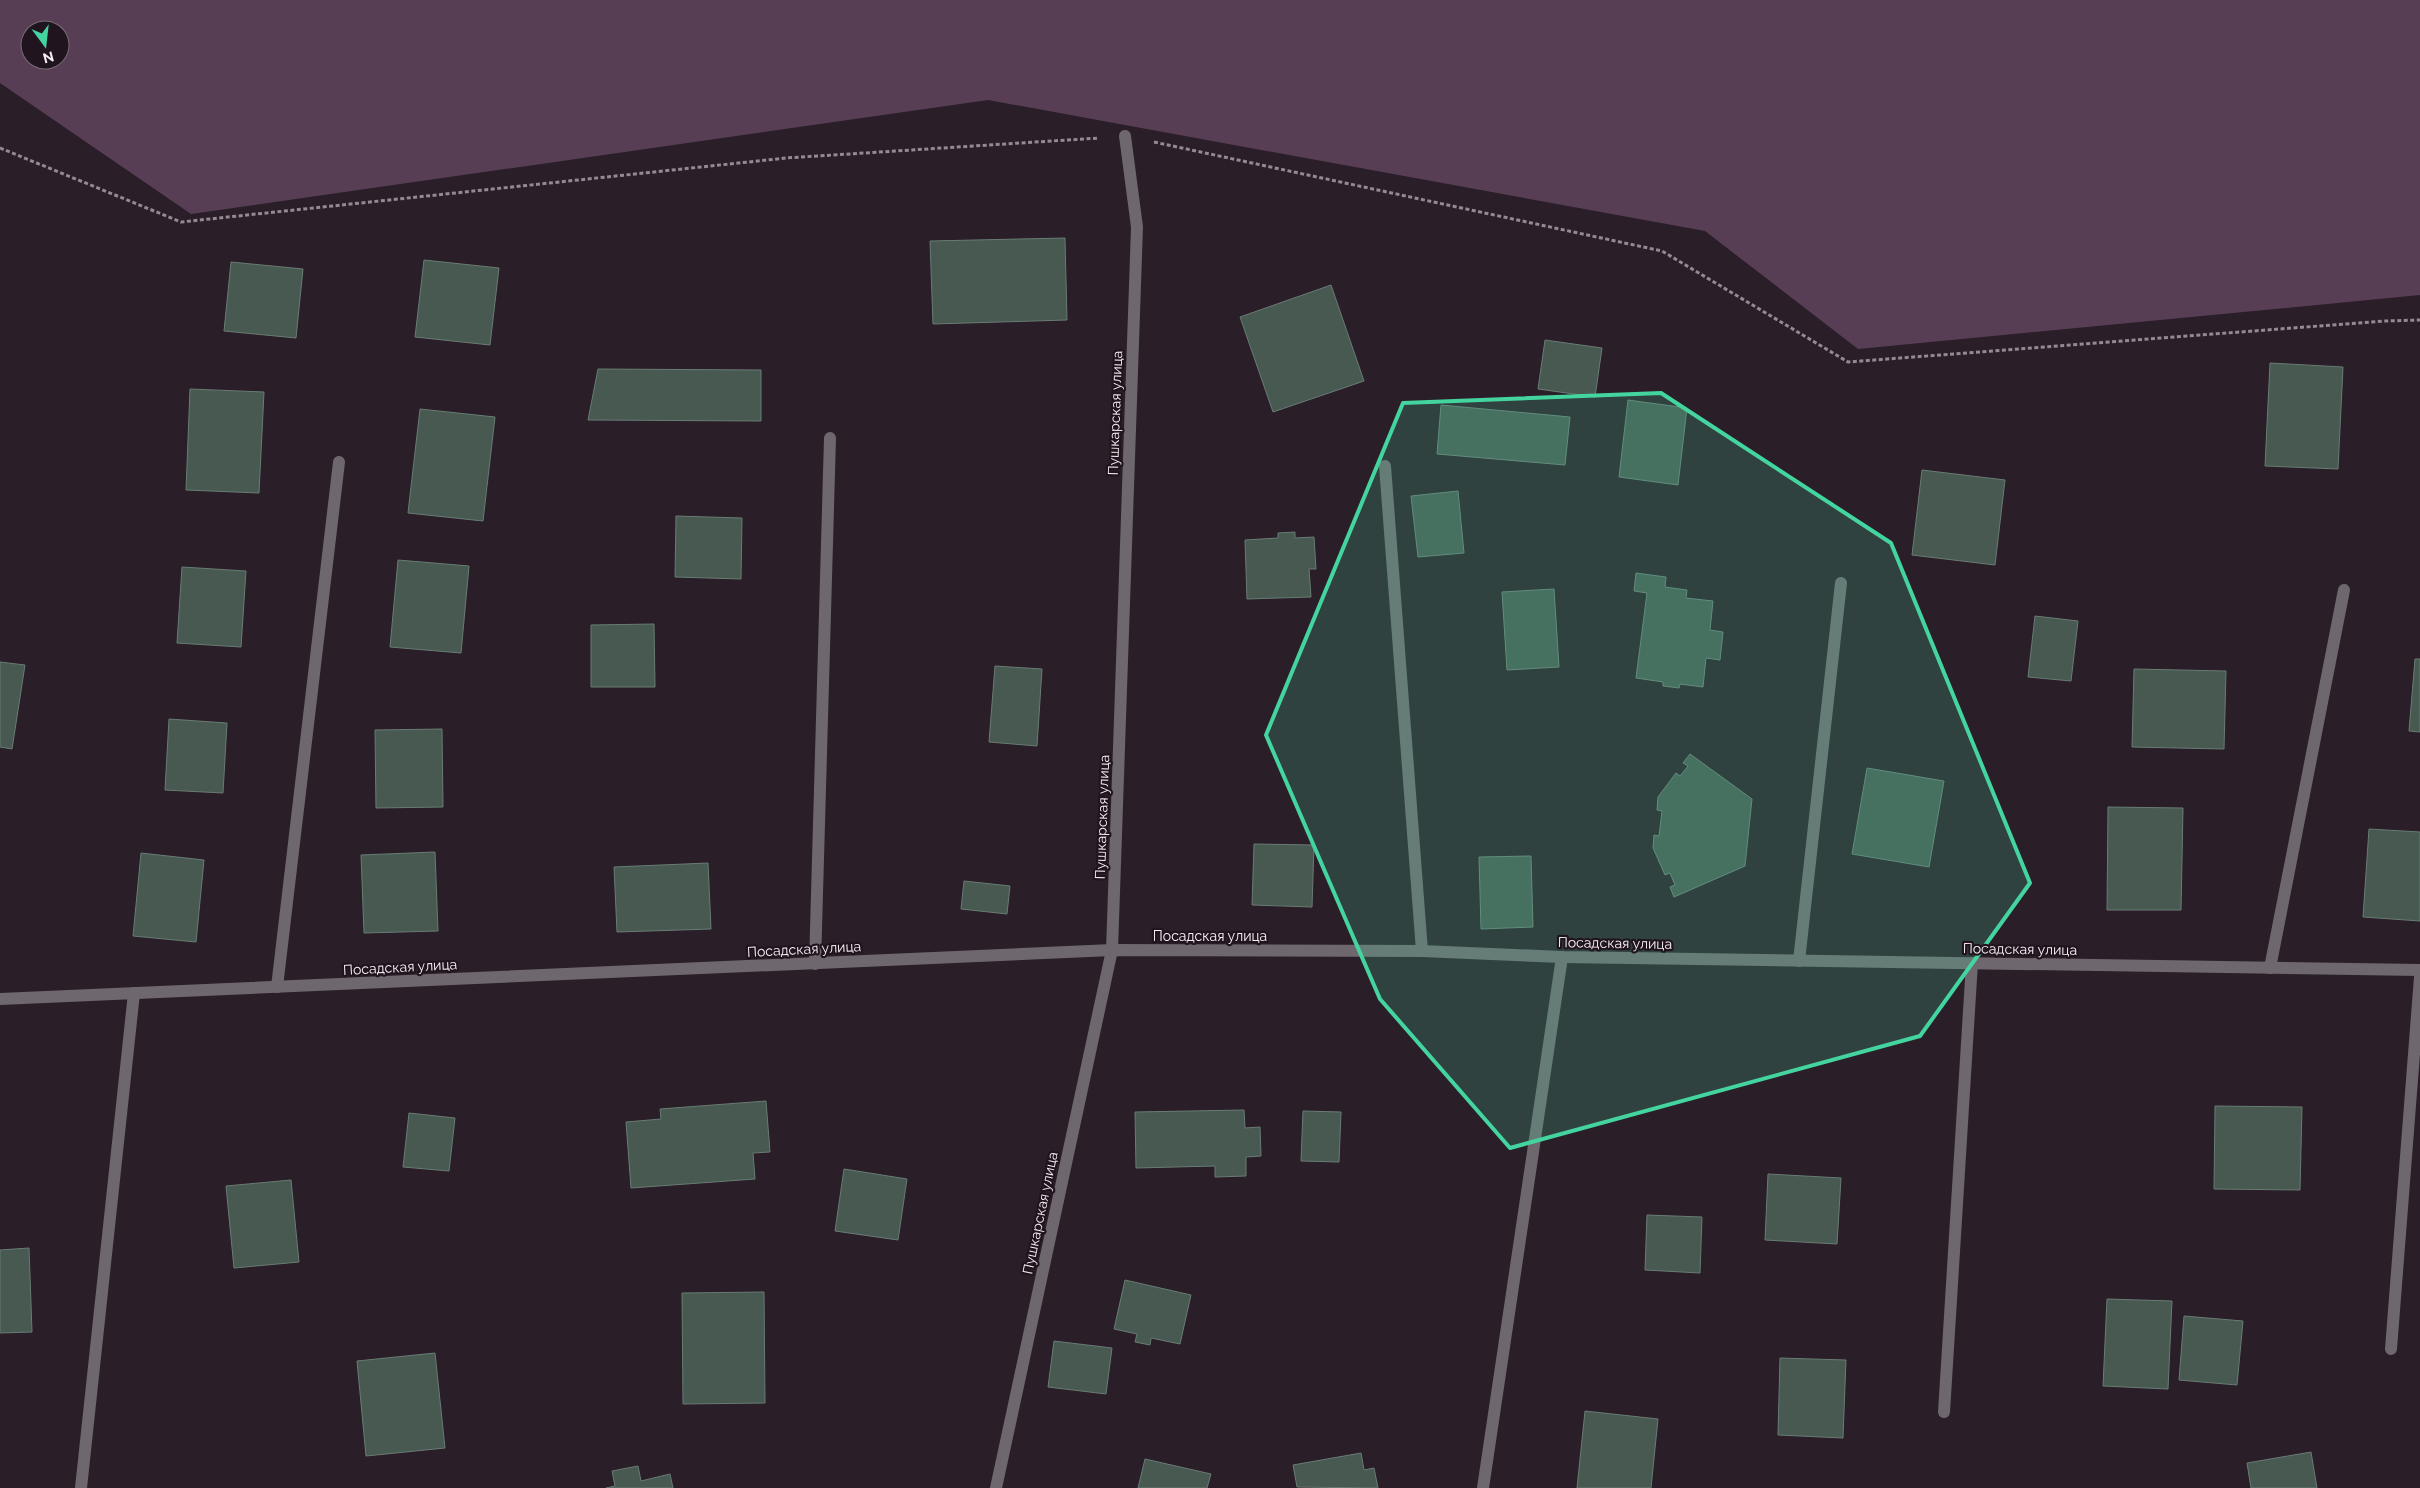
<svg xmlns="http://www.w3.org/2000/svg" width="2420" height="1488" font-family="Raleway,sans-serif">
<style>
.green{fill:#583e55;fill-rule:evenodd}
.building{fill:#475951;stroke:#697c73}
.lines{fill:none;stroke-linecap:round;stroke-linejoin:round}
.path{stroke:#948a93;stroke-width:3;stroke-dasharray:4 2.5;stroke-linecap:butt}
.lane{stroke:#6e676d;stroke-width:12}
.street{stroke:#6e676d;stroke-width:12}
.marked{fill:#44d49f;fill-opacity:0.2;stroke:#44d49f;stroke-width:4;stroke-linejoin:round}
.labels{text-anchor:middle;stroke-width:4.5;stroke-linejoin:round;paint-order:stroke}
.street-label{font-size:14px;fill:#f9f1f8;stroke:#20151f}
</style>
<rect width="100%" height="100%" fill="#2a1e29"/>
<path class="green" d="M0 0H2420V295L1858 349 1705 231 988 100 191 214 0 83ZM30 30H60V60H30Z"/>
<g class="building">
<path d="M1065 238 1067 320 933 324 930 241Z"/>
<path d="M424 260 499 268 490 345 415 337Z"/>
<path d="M231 262 303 269 296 338 224 331Z"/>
<path d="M1331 285 1364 381 1273 412 1240 317Z"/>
<path d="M1545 340 1602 348 1595 397 1538 389Z"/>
<path d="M2270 363 2343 367 2338 469 2265 466Z"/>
<path d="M598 369 761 370V421L588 420Z"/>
<path d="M190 389 264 392 259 493 186 490Z"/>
<path d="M1628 400 1687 408 1678 485 1619 477Z"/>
<path d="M1441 405 1570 417 1565 465 1437 454Z"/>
<path d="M420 409 495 417 483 521 408 513Z"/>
<path d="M1922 470 2005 480 1995 565 1912 555Z"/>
<path d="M1458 491 1464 553 1418 557 1411 496Z"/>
<path d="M676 516 742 518 741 579 675 577Z"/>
<path d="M1295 532V538L1314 537 1316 569H1309L1311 597 1247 599 1245 540 1278 538V533Z"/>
<path d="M398 560 469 566 461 653 390 647Z"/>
<path d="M182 567 246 571 241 647 177 643Z"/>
<path d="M1636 573 1666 577 1665 587 1687 590 1686 598 1713 601 1710 630 1723 632 1720 660 1706 658 1703 687 1680 684 1679 688 1663 686V682L1636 678 1647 593 1634 591Z"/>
<path d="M1554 589 1559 667 1507 670 1502 592Z"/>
<path d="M2035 616 2078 621 2071 681 2028 677Z"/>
<path d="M654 624 655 687H591V625Z"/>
<path d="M2415 659H2420V732L2409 731Z"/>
<path d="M0 662 25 665 12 749 0 747Z"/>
<path d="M995 666 1042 669 1037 746 989 742Z"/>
<path d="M2134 669 2226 671 2224 749 2132 747Z"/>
<path d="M169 719 227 723 223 793 165 790Z"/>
<path d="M442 729 443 807 376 808 375 730Z"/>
<path d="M1690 754 1752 799 1745 866 1674 897 1670 887 1675 885 1670 873 1665 875 1653 848 1654 835 1659 836 1662 811 1657 810 1658 797 1676 773 1680 776 1688 766 1683 763Z"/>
<path d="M1867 768 1944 781 1929 867 1852 854Z"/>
<path d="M2108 807 2183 808 2181 910H2107Z"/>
<path d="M2369 829 2420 832V921L2363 917Z"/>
<path d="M1254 844 1314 845 1312 907 1252 905Z"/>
<path d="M435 852 438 931 364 933 361 855Z"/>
<path d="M141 853 204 860 196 942 133 936Z"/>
<path d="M1531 856 1533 927 1481 929 1479 857Z"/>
<path d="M708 863 711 929 617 932 614 867Z"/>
<path d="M964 881 1010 886 1007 914 961 909Z"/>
<path d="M766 1101 770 1152 753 1153 755 1179 631 1188 626 1122 661 1119 660 1109Z"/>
<path d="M2215 1106 2302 1107 2300 1190 2214 1189Z"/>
<path d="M1244 1110 1245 1128 1260 1127 1261 1156 1246 1157V1176L1215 1177V1166L1136 1168 1135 1112Z"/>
<path d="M1303 1111 1341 1112 1339 1162 1301 1161Z"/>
<path d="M409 1113 455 1118 449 1171 403 1167Z"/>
<path d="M844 1169 907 1179 898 1240 835 1231Z"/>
<path d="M1768 1174 1841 1178 1837 1244 1765 1240Z"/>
<path d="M291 1180 299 1262 234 1268 226 1186Z"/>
<path d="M1647 1215 1702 1217 1700 1273 1645 1270Z"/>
<path d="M29 1248 32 1332 0 1333V1250Z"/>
<path d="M1125 1280 1191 1295 1180 1344 1151 1338 1150 1345 1135 1342 1137 1334 1114 1329Z"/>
<path d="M764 1292 765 1403 683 1404 682 1293Z"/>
<path d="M2107 1299 2172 1301 2168 1389 2103 1386Z"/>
<path d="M2184 1316 2243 1321 2237 1385 2179 1380Z"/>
<path d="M1054 1341 1112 1348 1106 1394 1048 1387Z"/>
<path d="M435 1353 445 1448 366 1456 357 1361Z"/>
<path d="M1780 1358 1846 1360 1843 1438 1778 1435Z"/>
<path d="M1585 1411 1658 1419 1651 1488H1577Z"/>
<path d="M2311 1452 2317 1488H2251L2247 1463Z"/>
<path d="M1361 1453 1364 1470 1374 1468 1378 1488 1297 1487 1293 1465Z"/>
<path d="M1145 1459 1211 1474 1207 1488H1138Z"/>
<path d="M638 1466 641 1481 670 1474 673 1488H606L615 1486 612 1471Z"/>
</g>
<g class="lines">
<g class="path">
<path d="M1154 142 1662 251 1848 362 2384 321 2420 320"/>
<path d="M0 148 181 222 786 158 1099 138"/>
</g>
<g class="lane">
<path d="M1385 466 1422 951"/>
<path d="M1112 950 1137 227 1125 136"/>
<path d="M1799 961 1841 583"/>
<path d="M815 964 830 438"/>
<path d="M2270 968 2344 590"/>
<path d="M277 987 339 462"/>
<path d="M2391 1349 2420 977"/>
<path d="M1944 1412 1972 963"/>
<path d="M1483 1488 1562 957"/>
</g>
<g class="street">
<path d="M0 999 1112 950 1422 951 1562 957 2420 970"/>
<path d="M81 1488 134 993"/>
<path d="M996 1488 1112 950"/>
</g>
</g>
<path class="marked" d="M1661 393 1891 543 2030 883 1920 1036 1510 1148 1380 999 1266 735 1403 403Z"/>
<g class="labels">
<g class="street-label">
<text transform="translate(1115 413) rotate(-88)" y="5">Пушкарская улица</text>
<text transform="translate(1102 817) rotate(-88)" y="5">Пушкарская улица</text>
<text x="1210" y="941">Посадская улица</text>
<text transform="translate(1615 943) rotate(1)" y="5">Посадская улица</text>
<text transform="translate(804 949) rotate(-3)" y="5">Посадская улица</text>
<text transform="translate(2020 949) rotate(1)" y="5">Посадская улица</text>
<text transform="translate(400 967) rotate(-3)" y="5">Посадская улица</text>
<text transform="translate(1040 1213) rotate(-78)" y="5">Пушкарская улица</text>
</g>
</g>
<g transform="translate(45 45) rotate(165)"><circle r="24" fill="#20151f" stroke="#776d76"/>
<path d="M0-4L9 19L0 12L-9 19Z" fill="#44d49f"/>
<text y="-8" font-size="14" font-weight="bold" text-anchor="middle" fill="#f9f1f8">N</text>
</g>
</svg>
